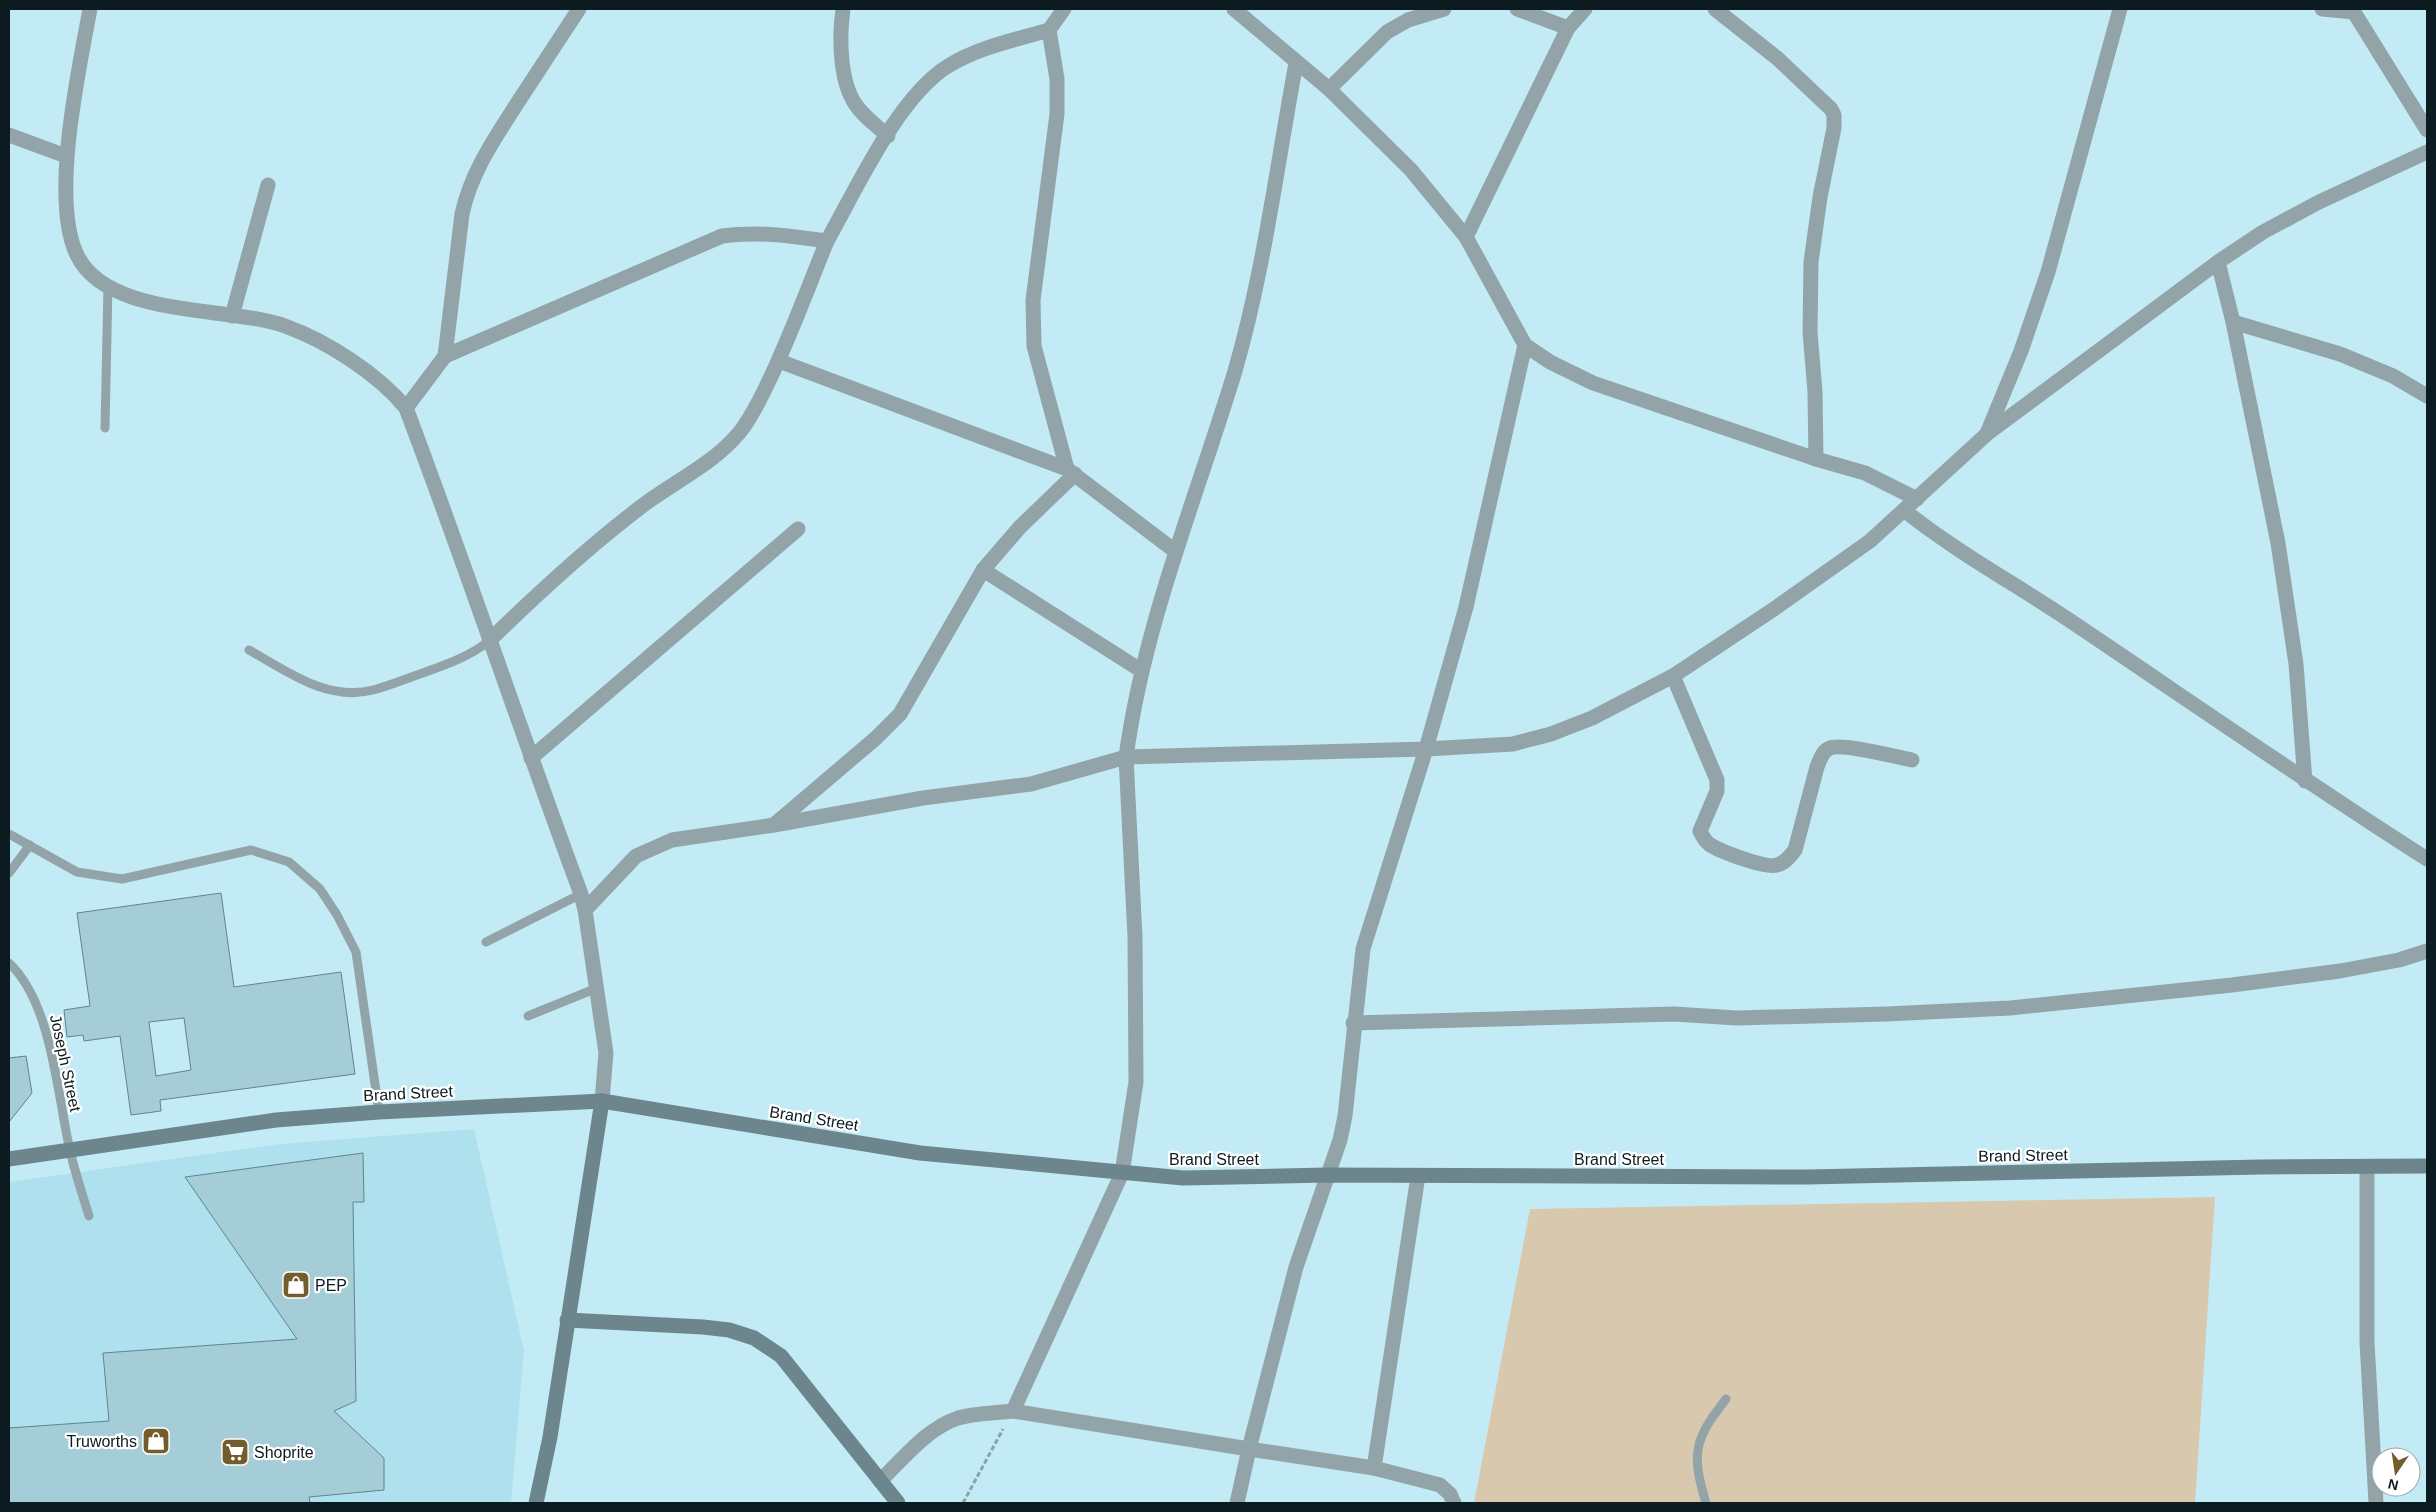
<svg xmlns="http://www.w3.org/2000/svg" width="2436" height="1512" font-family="Arial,sans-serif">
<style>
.built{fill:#afe0ee}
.green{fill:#d8c9ae}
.building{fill:#a5cdd8;stroke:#5e848e;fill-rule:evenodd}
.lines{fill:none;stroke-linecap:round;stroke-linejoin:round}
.path{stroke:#85a4ad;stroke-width:3;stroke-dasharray:5 2.5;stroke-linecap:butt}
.lane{stroke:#93a4a9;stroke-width:9}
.street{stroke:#93a4a9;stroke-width:15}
.secondary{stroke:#6d868d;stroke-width:15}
.labels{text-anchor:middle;stroke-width:4.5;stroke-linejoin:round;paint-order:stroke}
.street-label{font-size:16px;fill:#0c1b1f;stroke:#fff}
.poi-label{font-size:16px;fill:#0c1b1f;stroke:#fff;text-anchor:start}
</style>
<rect width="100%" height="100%" fill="#c3ebf6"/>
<path class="built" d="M474 1129 524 1351 511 1503H9V1182L280 1144Z"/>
<path class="green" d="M2215 1197 2195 1503H1474L1530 1209Z"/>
<g class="building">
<path d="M221 893 234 987 341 972 355 1074 160 1100 161 1111 131 1115 120 1036 84 1041 83 1035 67 1037 64 1010 90 1006 77 913ZM184 1018 191 1070 156 1076 149 1022Z"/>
<path d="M26 1056 32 1093 9 1122V1058Z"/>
<path d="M363 1153 364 1202H353L356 1401 334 1411 384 1458V1490L309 1497 310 1503H9V1428L109 1421 103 1353 297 1339 185 1177Z"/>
</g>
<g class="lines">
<path class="path" d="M963 1503 1003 1429"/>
<g class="lane">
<path d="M105 428 108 286"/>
<path d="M249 650C287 671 327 702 373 690 389 686 405 679 420 674 445 665 469 657 489 641"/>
<path d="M9 834 77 872 122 879 251 850 289 862 320 889 337 915 356 952 379 1112"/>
<path d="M9 873 30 845"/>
<path d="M486 942 581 894"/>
<path d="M9 963C51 1002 57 1091 69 1146 74 1170 82 1193 89 1216"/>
<path d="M528 1016 597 988"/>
<path d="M1706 1503C1691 1453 1694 1440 1726 1399"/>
</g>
<g class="street">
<path d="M90 9C79 69 50 200 77 255 107 318 229 306 285 326 327 341 378 374 406 408 467 569 521 733 581 894L585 910 606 1053 602 1101"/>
<path d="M843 9C839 38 839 86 859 109 867 119 878 127 888 136"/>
<path d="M1234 9 1329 89 1411 170 1466 237 1525 345 1550 362 1593 383 1816 459 1865 473 1917 499"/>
<path d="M1517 9 1568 28"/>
<path d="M1715 9 1777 58 1831 109 1834 115V128L1820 197 1811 262 1810 332 1815 392 1816 459"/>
<path d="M2322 9 2354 12"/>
<path d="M2352 9 2427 130"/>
<path d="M1049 30 1057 79V114L1033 300 1034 346 1067 469"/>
<path d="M1329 89 1387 32 1408 20 1444 9"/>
<path d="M9 135 66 156"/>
<path d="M1466 237 1568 28 1585 9"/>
<path d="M2218 262 2233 322 2278 543 2296 664 2305 781"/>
<path d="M232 316 268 185"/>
<path d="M2233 322 2340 354 2393 376 2427 396"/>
<path d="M445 356 722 236C758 231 791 236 827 241 857 188 898 97 948 66 979 47 1015 40 1049 30L1064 9"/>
<path d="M779 361 1067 469 1175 551"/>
<path d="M406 408 445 356 462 214C471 172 495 138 518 102 538 71 559 40 579 9"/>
<path d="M1988 431 2021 351 2048 272 2120 9"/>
<path d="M1905 511C1959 554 2021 587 2078 626 2194 704 2309 784 2427 859"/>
<path d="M983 570 1142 671"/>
<path d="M489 641C538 593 588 547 642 506 675 481 712 465 739 433 750 420 758 403 766 387 789 340 807 290 827 241"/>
<path d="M1673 676 1717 780V791L1700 831C1703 837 1704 840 1709 844 1719 851 1766 869 1777 865 1785 863 1790 856 1795 850L1817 767C1820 760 1822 751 1830 748 1842 743 1897 757 1912 760"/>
<path d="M531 758 798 529"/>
<path d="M775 824 876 738 900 714 983 570 1020 527 1075 474"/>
<path d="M585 910 636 856 672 840 774 825 923 798 1031 784 1126 757 1426 749 1513 744 1551 734 1592 718 1673 676 1774 609 1870 541 1988 433 2218 262 2263 232 2319 202 2427 152"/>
<path d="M1353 1023 1674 1014 1737 1018 1887 1014 2010 1008 2232 985 2340 971 2399 960 2427 951"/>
<path d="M2367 1167V1342L2376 1503"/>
<path d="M1418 1176 1374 1468 1440 1485 1450 1494 1454 1503"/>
<path d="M1013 1411 1249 1449 1237 1503"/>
<path d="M1374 1468 1249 1449 1296 1267 1340 1140 1345 1116 1363 949 1426 749 1466 607 1525 345"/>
<path d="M880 1481C904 1458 926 1429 958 1418 975 1413 995 1413 1013 1411L1122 1173 1136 1082 1135 937 1126 757C1144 624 1196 499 1235 371 1264 271 1277 165 1296 63"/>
</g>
<g class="secondary">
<path d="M9 1159 276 1120 379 1112 602 1101 920 1153 1183 1178 1327 1175 1808 1177 2261 1167 2427 1166"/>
<path d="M567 1320 703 1327 729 1330 754 1338 781 1356 898 1503"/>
<path d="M536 1503 550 1437 602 1101"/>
</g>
</g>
<defs>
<symbol id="shop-square" viewBox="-11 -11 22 22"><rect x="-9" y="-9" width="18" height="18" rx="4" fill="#745c2d" stroke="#fff"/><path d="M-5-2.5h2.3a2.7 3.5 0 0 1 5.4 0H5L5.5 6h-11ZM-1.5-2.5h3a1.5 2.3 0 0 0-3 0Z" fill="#fff"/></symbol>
<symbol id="supermarket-square" viewBox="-11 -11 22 22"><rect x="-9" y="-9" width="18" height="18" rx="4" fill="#745c2d" stroke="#fff"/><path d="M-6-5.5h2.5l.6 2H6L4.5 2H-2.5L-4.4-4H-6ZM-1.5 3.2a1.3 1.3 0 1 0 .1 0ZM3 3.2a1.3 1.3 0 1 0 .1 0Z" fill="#fff"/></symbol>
</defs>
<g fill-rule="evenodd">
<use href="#shop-square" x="280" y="1269" width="32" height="32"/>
<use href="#shop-square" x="140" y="1425" width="32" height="32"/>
<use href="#supermarket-square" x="219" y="1436" width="32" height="32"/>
</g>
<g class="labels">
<g class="street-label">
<text transform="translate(66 1063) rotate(78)" y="6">Joseph Street</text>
<text transform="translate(408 1093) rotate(-3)" y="6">Brand Street</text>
<text transform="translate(814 1118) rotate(9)" y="6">Brand Street</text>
<text transform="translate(2023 1155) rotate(-1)" y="6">Brand Street</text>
<text x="1214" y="1165">Brand Street</text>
<text x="1619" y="1165">Brand Street</text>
</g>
<g class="poi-label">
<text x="315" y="1291">PEP</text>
<text x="137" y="1447" text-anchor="end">Truworths</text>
<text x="254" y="1458">Shoprite</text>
</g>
</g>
<rect width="2436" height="1512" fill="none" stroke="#0c1b1f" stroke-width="20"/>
<g transform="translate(2396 1472) rotate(193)"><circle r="24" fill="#ffffff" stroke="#9ea4a5"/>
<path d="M0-4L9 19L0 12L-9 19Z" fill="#745c2d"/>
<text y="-8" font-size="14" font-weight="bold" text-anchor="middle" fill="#0c1b1f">N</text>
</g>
</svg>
